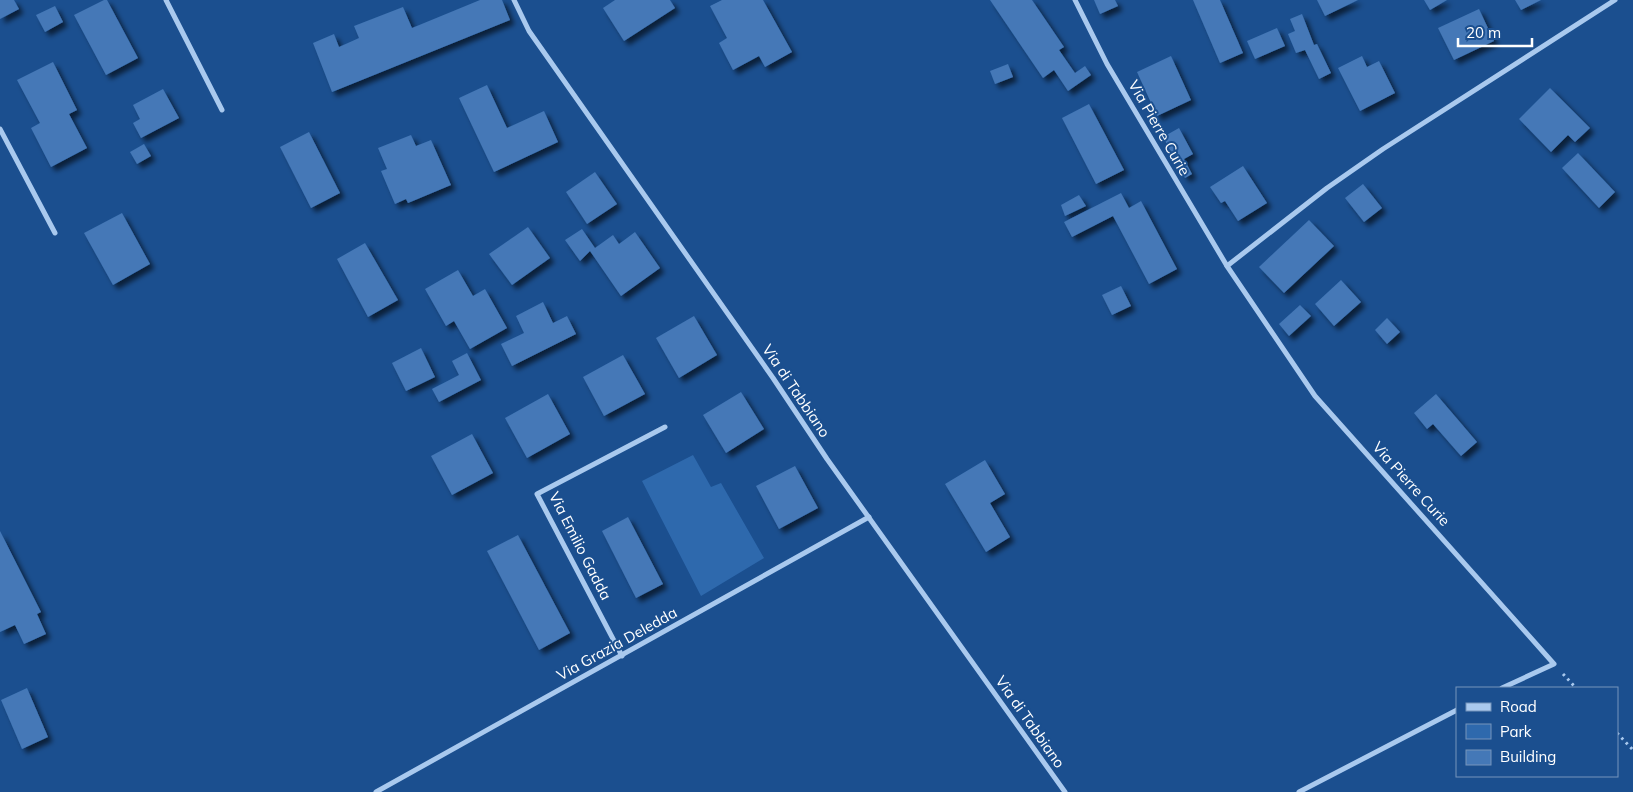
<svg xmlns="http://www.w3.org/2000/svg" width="1633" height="792" font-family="Mulish,sans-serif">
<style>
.green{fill:#2e69ad}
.building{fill:#4478b7;filter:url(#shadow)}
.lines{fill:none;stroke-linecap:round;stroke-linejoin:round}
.path{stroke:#a9c9ee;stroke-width:3;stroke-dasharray:2.5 4;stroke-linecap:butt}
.minor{stroke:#a9c9ee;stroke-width:5}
.labels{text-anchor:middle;stroke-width:4;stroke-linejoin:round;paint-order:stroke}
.street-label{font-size:15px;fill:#fff;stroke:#1b4f8f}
</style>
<defs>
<filter id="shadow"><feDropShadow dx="4.5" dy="4.5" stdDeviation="2.5" flood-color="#0009"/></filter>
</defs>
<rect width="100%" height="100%" fill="#1b4f8f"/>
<path class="green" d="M693 455 711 487 721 483 764 558 701 596 642 481Z"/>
<g class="building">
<path d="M0 0H14L19 9 0 19Z"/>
<path d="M104 0H107L138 58 106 75 74 15Z"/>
<path d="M480 0H502L510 20 332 92 313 43 334 34 339 47 359 38 354 26 403 7 412 28Z"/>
<path d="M615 0H670L675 8 624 41 603 8Z"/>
<path d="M722 0H763L792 52 765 67 759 56 733 70 719 43 727 38 710 6Z"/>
<path d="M990 0H1032L1064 47 1059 50 1075 73 1085 66 1091 75 1068 91 1054 70 1043 78Z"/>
<path d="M1094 0H1115L1118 6 1100 14Z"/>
<path d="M1193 0H1220L1243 53 1220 63Z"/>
<path d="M1317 0H1358L1325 16Z"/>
<path d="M1424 0H1447L1430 10Z"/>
<path d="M1515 0H1541L1521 10Z"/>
<path d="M55 6 63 22 45 32 36 15Z"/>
<path d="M1479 9 1494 41 1454 60 1438 28Z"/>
<path d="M1302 14 1314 45 1317 44 1331 73 1319 79 1305 50 1296 53 1288 34 1295 31 1290 19Z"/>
<path d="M1277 28 1285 46 1255 59 1247 41Z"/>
<path d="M1171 56 1191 100 1157 116 1137 72Z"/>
<path d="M1362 56 1367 67 1379 61 1395 93 1360 111 1338 68Z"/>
<path d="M53 62 77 110 69 114 87 148 51 167 31 128 40 123 17 80Z"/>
<path d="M1008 64 1013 77 995 84 990 71Z"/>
<path d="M487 85 507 128 544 111 558 142 494 172 459 98Z"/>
<path d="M1550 88 1590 128 1575 142 1568 135 1551 152 1519 119Z"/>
<path d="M163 89 179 118 141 138 133 123 140 119 133 105Z"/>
<path d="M1089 104 1124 170 1096 184 1062 118Z"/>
<path d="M1179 128 1193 154 1184 159 1192 174 1185 178 1163 137Z"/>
<path d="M309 132 340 193 311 208 280 147Z"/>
<path d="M411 135 416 146 431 140 451 185 408 203 406 199 395 204 381 171 387 169 378 148Z"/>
<path d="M144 144 151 156 137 164 130 152Z"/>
<path d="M1578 153 1615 192 1599 208 1562 168Z"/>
<path d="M1243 166 1267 203 1238 221 1225 201 1221 203 1210 187Z"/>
<path d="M595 172 617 204 587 224 566 192Z"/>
<path d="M1363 184 1382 208 1364 222 1345 198Z"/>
<path d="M1121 193 1129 208 1141 201 1177 269 1149 284 1113 216 1072 237 1064 222Z"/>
<path d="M1079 195 1086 206 1065 216 1061 205Z"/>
<path d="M122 213 150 264 113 285 84 233Z"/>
<path d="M1309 220 1334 246 1284 293 1259 267Z"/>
<path d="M528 227 550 258 512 285 489 254Z"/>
<path d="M582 229 595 248 613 235 619 244 635 232 660 268 621 296 590 251 580 261 565 240Z"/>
<path d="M365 243 398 300 368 317 337 259Z"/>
<path d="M458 270 473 296 485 289 507 328 470 349 454 321 446 326 425 289Z"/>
<path d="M1341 280 1361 302 1334 326 1315 304Z"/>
<path d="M1121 286 1131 306 1112 315 1102 295Z"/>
<path d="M543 302 553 323 567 316 576 334 512 366 501 344 524 333 516 316Z"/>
<path d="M1300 305 1311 316 1289 336 1279 324Z"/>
<path d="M694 316 717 355 679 378 656 338Z"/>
<path d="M1387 318 1400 332 1387 344 1375 330Z"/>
<path d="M421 348 435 377 406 391 392 363Z"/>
<path d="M467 353 481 380 439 402 432 389 459 375 452 361Z"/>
<path d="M623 355 645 394 604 416 583 377Z"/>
<path d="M741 392 764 429 726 453 703 415Z"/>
<path d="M548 394 570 434 527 458 505 418Z"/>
<path d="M1436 394 1477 442 1461 456 1433 424 1427 429 1414 413Z"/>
<path d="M472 434 493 473 452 495 431 456Z"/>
<path d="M985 460 1005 494 990 503 1010 537 986 552 945 484Z"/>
<path d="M795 466 818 508 779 529 756 486Z"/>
<path d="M628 517 663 584 636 598 602 531Z"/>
<path d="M0 531 41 612 37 614 46 634 24 644 15 625 0 632Z"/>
<path d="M518 535 570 633 539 650 487 551Z"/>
<path d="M27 688 48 737 22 749 1 700Z"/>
</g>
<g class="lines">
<g class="path">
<path d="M1563 674 1576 688"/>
<path d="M1617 733 1633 750"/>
</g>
<g class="minor">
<path d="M166 0 222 110"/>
<path d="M514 0 529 31 773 378 827 459 1065 792"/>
<path d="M1075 0 1107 64 1227 266 1315 396 1554 664 1502 688"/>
<path d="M0 129 55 233"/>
<path d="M1227 266 1327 188 1383 149 1615 0"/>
<path d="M622 656 537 494 665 427"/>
<path d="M376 792 869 517"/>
<path d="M1299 792 1457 710"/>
</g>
</g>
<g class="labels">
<g class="street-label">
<text transform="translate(1159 128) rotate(60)" y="5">Via Pierre Curie</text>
<text transform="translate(796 391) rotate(56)" y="5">Via di Tabbiano</text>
<text transform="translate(1411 484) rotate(48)" y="5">Via Pierre Curie</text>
<text transform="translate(580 546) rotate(63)" y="5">Via Emilio Gadda</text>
<text transform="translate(617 644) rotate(-29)" y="5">Via Grazia Deledda</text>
<text transform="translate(1030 722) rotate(55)" y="5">Via di Tabbiano</text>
</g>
</g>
<rect x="1456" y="687" width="162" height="90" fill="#1b4f8f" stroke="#7695bc"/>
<rect x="1466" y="703" width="25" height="8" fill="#a9c9ee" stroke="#7695bc"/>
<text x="1500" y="712" font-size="15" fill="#ffffff">Road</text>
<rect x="1466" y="724" width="25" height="15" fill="#2e69ad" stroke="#7695bc"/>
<text x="1500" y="737" font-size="15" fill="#ffffff">Park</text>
<rect x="1466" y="750" width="25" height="15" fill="#4478b7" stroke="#7695bc"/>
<text x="1500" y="762" font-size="15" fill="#ffffff">Building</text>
<path d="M1458 38v8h74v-8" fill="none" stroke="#ffffff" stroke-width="2.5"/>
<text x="1466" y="38" font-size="15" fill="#ffffff" stroke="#1b4f8f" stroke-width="4" paint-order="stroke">20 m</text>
</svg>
